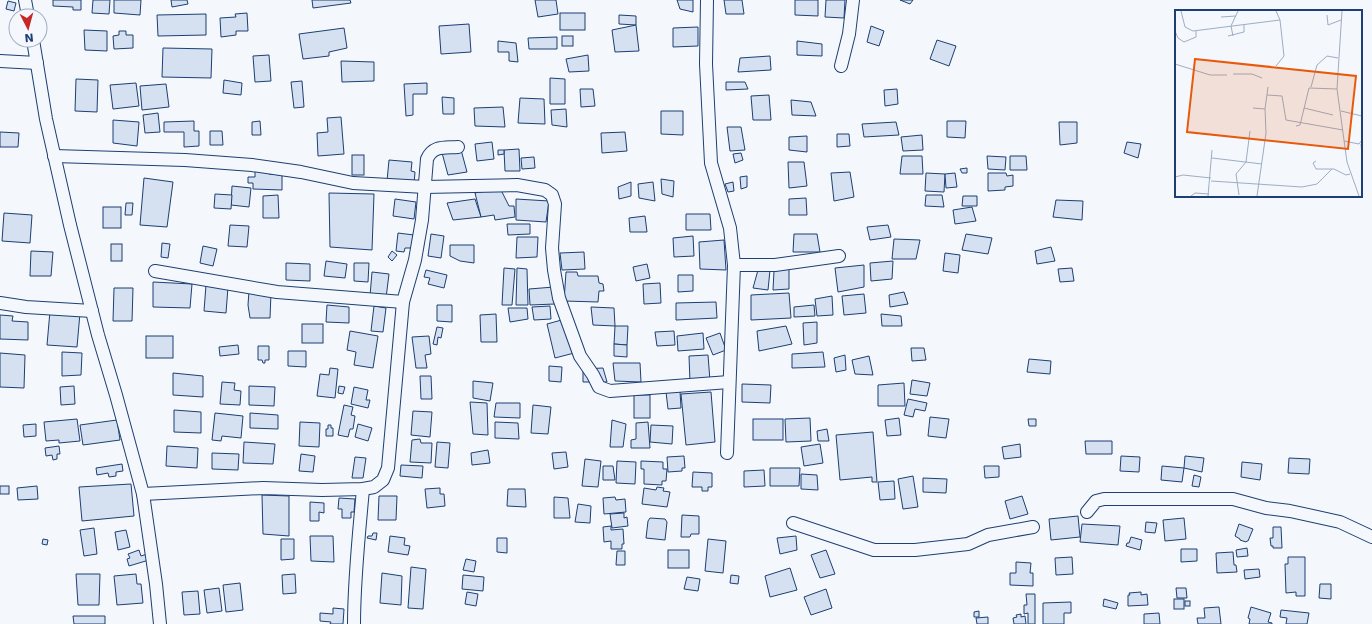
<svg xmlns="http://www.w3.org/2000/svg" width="1372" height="624" font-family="'DejaVu Sans',sans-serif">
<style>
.building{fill:#d5e0f0;stroke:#1d3f73}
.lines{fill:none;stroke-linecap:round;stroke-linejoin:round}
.minor-casing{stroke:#1d3f73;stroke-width:14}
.minor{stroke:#f4f7fb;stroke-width:12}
.inset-road{fill:none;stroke:#9eadc5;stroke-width:1}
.view{fill:#e8590c;fill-opacity:0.15;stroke:#e8590c;stroke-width:2}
.inset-edge{fill:none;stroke:#1d3f73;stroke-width:2}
</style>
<rect width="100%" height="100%" fill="#f4f7fb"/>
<g class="building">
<path d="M53 0H81V10H73V7L53 6Z"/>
<path d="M93 0H110L109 14 92 13Z"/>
<path d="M114 0H141L140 15 114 13Z"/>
<path d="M171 0H187L188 4 172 7Z"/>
<path d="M312 0H350L351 3 313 8Z"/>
<path d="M535 0H556L558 14 538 17Z"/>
<path d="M677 0H693V12L680 9Z"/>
<path d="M724 0H742L744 14H726Z"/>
<path d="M795 0H818V16L795 15Z"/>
<path d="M826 0H845L844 18 825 17Z"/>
<path d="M900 0H913L910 4Z"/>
<path d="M8 1 16 3 14 11 6 9Z"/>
<path d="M247 13 248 31H236V35L221 37 220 18 236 17 235 14Z"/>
<rect x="560" y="13" width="25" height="17"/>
<path d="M206 14V35L158 36 157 15Z"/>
<path d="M619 15 636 16V25L619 24Z"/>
<path d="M469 24 471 52 441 54 439 26Z"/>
<path d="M636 25 639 51 615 52 612 30Z"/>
<path d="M871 26 884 31 879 46 867 42Z"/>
<path d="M698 27V46L673 47V28Z"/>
<path d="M344 28 347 48 329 52V56L303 59 299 34Z"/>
<path d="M84 30 107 31V51L85 50Z"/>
<path d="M119 31H126V35H133V48L114 49 113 36 119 35Z"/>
<rect x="562" y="36" width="11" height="10"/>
<path d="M557 37V49H529L528 38Z"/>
<path d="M937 40 956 46 949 66 930 59Z"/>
<path d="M498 41 516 43 518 62 509 61V52H498Z"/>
<path d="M797 41 822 44V56L797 55Z"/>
<path d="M163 48 212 49 211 78 162 77Z"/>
<path d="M269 55 271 81 255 82 253 56Z"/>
<path d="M588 55 589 71 569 72 566 59Z"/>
<path d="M770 56 771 70 738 72 740 58Z"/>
<path d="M341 61 374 62V81L342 82Z"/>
<path d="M550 78 565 79V104H550Z"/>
<path d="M76 79 98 80 97 112 75 111Z"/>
<path d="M224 80 242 83 241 95 223 93Z"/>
<path d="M302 81 304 107 294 108 291 82Z"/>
<path d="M726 82H745L748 89 726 90Z"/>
<path d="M136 83 139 106 113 109 110 85Z"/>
<path d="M427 83V94H413V115L406 116 404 84Z"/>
<path d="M166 84 169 107 142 110 140 86Z"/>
<path d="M580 89H593L595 106 581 107Z"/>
<path d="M897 89 898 104 885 106 884 90Z"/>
<path d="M769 95 771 120H753L751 96Z"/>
<path d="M442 97 454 98V114H443Z"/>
<path d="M520 98 544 99 545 124 518 123Z"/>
<path d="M791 100 811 102 816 116 792 115Z"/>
<path d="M503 107 505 127 475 126 474 108Z"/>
<path d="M566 109 567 127 552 125 551 110Z"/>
<path d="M661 111H683V135L661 134Z"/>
<path d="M158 113 160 132 145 133 143 115Z"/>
<path d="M341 117 344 154 318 156 317 133 328 132 327 118Z"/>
<path d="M113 120 139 122 137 146 113 143Z"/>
<path d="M194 121V131H199V146L184 147V132H164V122Z"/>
<path d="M260 121 261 135H252V122Z"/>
<path d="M947 121H966L965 138 947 137Z"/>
<path d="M896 122 899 135 864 137 862 124Z"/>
<path d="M1059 122H1077V143L1060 145Z"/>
<path d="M727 127H741L745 150 730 151Z"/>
<path d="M210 131H222L223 145H210Z"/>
<path d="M0 132 19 133 18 147H0Z"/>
<path d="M625 132 627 151 602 153 601 133Z"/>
<path d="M837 134H849L850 146 837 147Z"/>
<path d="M922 135 923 150 903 151 901 137Z"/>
<path d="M807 136V152L789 150V137Z"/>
<path d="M492 142 494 159 477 161 475 144Z"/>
<path d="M1127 142 1141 144 1138 158 1124 153Z"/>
<path d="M460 146 467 172 448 175 441 149Z"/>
<path d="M519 149 520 171H505L504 150Z"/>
<path d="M498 150H504V154L498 155Z"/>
<path d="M741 153 743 160 735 163 733 154Z"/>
<rect x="352" y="155" width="12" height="20"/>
<path d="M902 156H922L923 174H900Z"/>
<path d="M987 156 1006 157 1005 170 988 169Z"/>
<path d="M1010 156H1026L1027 170H1010Z"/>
<path d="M534 157 535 168 522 169 521 158Z"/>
<path d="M389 160 412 162 411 171 415 172 414 184 387 181Z"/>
<path d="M788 162H804L807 186 789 188Z"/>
<path d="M967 168V173H962L960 169Z"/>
<path d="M255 169H269V174L282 175V190L253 189V183H248V177H255Z"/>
<path d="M850 172 854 197 834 201 831 173Z"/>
<path d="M926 173 945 174 944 192 925 191Z"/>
<path d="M955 173 957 187 946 188 945 174Z"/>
<path d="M988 173H1006L1007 176 1013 175V186L1005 187V190L988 191Z"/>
<path d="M747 176V187L741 189 740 177Z"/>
<path d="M144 178 173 182 167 227 140 225Z"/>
<path d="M661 179 674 181 673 197 662 194Z"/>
<path d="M631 182V196L619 199 618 187Z"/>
<path d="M653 182 655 201 639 198 638 184Z"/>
<path d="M733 182 734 191 728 192 725 184Z"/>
<path d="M232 186 251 188 249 207 231 205Z"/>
<path d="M500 188 509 206H514L515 217 495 220 494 215 481 217 475 193Z"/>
<path d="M329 193 374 194 372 250 330 247Z"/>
<path d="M215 194 232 195 231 209 214 208Z"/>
<path d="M278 195 279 218H263V196Z"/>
<path d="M926 195H942L944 207 925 206Z"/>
<path d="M963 196H977V206H962Z"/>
<path d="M806 198 807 215H789V199Z"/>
<path d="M395 199 416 202 414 219 393 216Z"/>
<path d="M475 199 481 217 453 220 447 203Z"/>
<path d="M516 199 549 201 546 222 516 220Z"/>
<path d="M1056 200 1083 201 1082 220 1053 217Z"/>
<path d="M126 203H133L132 215H125Z"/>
<rect x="103" y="207" width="18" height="21"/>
<path d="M972 207 976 221 955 224 953 210Z"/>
<path d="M4 213 32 215 30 243 2 241Z"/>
<path d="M686 214H710L711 230H686Z"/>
<path d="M645 216 647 232H630L629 218Z"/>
<path d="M507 224H530V234L508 235Z"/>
<path d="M230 225 249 226 247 247 228 246Z"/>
<path d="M888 225 891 237 870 240 867 227Z"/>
<path d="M398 233 414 235 412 248H405L404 252 396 251Z"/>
<path d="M431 234 444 236 441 258 428 256Z"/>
<path d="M794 234H817L820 252H793Z"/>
<path d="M966 234 992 238 988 254 962 250Z"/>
<path d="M693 236 694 256 674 257 673 238Z"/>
<path d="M517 237H538L537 257 516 258Z"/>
<path d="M894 239 920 240 916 259H892Z"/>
<path d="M724 240 726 270 700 269 699 242Z"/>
<path d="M162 243 170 244 168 258 161 257Z"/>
<rect x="111" y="244" width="11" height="17"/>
<path d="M450 245H474V263L460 261 450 256Z"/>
<path d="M203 246 217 249 213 266 200 263Z"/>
<path d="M1051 247 1055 261 1037 264 1035 251Z"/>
<path d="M31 251 53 252 51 276H30Z"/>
<path d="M392 251 397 255 392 261 388 257Z"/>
<path d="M584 252 585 269 562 270 560 253Z"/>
<path d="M945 253 960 255 958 273 943 271Z"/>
<path d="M326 261 347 264 345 278 324 276Z"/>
<path d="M893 261 892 279 871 281 870 263Z"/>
<path d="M286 263 310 264V281L286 280Z"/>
<path d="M354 263H369L368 282 354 281Z"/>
<path d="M647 264 650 278 636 281 633 267Z"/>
<path d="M864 265V287L838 292 835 268Z"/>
<path d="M504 268 515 269 512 305H502Z"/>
<path d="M517 268 527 269 528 305H516Z"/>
<path d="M1072 268 1074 281 1060 282 1058 269Z"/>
<path d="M789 269V289L773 290 774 271Z"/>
<path d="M426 270 447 275 444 288 428 284 430 278 424 277Z"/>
<path d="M758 270H770L768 290 753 288Z"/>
<path d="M372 272 389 274 386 298 370 296Z"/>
<path d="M566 272H577L578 276H598L599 283 603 284 604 291H599L598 302 564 301Z"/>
<path d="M678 275H693V291L678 292Z"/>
<path d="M153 282 192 284 190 308 153 307Z"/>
<path d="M660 283 661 303 644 304 643 284Z"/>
<path d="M206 285 228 287 226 313 204 311Z"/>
<path d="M554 287 555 304 530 305 529 289Z"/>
<path d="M114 288H133L132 321H113Z"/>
<path d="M249 291 271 293 270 318H250L248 305Z"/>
<path d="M904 292 908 304 890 307 889 295Z"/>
<path d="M789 293 791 318 751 320V295Z"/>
<path d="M864 294 866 313 844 315 842 296Z"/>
<path d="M832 296 833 315 817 316 815 299Z"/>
<path d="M716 302 717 318 676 320V303Z"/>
<path d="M327 305 349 307V323L326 322Z"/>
<path d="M437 305H452V322L437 321Z"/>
<path d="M814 305 815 316 794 317V307Z"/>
<path d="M374 306 386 308 383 332 371 331Z"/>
<path d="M550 306 551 319 534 320 532 307Z"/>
<path d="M591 307 614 308 615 326 593 325Z"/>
<path d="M508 308H527L528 319 510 322Z"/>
<path d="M50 311 80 313 77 347 47 345Z"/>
<path d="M496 314 497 342H481L480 315Z"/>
<path d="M881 314 901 316 902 326H882Z"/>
<path d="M0 315 13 316 12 321 28 322V340L0 339Z"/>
<path d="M569 318 578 352 555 358 547 324Z"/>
<path d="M817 322V343L804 345 803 323Z"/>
<rect x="302" y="324" width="21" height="19"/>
<path d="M615 326H628L627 345 614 344Z"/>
<path d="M786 326 792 344 759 351 757 331Z"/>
<path d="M437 327 443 328 441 338 438 337 437 345 433 344Z"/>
<path d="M350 331 378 336 373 368 354 365 356 352 347 350Z"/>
<path d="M674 331 675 345 657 346 655 332Z"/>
<path d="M703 333 704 349 678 351 677 336Z"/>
<path d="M720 333 726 350 713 355 706 338Z"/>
<rect x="146" y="336" width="27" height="22"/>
<path d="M429 336 431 354 425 355 427 368H416L412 337Z"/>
<path d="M614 344 627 345V357L614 356Z"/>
<path d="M238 345 239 354 220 356 219 347Z"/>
<path d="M258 346H269V360H265V363H263L262 360H258Z"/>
<path d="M911 348H924L926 360 912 361Z"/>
<path d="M288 351H306V367L288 366Z"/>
<path d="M62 352 82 353 81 375 62 376Z"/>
<path d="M823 352 825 367 792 368V354Z"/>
<path d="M0 353 25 355 24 388 0 387Z"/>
<path d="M708 355 710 381 690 382 689 356Z"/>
<path d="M845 355 846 370 836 372 834 358Z"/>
<path d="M869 356 873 375 855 374 852 360Z"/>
<path d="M1029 359 1051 361 1050 374 1027 372Z"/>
<path d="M613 363H640L641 382 615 381Z"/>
<path d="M549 366 562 367 561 382 549 381Z"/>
<path d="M330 368 338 369 335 398 317 396 320 374 329 375Z"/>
<path d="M603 368 607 382H583V369Z"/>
<path d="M173 373 203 376V397L173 395Z"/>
<path d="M420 376H431L432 399H421Z"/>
<path d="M912 380 930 383 927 396 910 394Z"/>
<path d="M473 381 493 383 490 401 473 398Z"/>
<path d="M222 382 235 383 234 390 241 391 240 405 220 404Z"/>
<path d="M904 383 905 406H878V385Z"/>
<path d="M742 384 771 385 770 403 742 402Z"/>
<path d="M74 386 75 404 61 405 60 387Z"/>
<path d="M249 386 275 387 274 406 249 405Z"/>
<path d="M339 386 345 387 343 394 338 393Z"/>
<path d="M354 387 368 390 366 400H370L368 408 351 404Z"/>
<path d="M680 391 681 408 668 409 666 392Z"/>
<path d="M711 392 715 442 686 445 681 394Z"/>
<rect x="634" y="395" width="16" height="23"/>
<path d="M908 399 927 403 925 411 915 409 913 417 904 415Z"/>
<path d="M470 402 487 403 488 435 473 434Z"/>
<path d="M496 403H520V418L494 417Z"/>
<path d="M344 405 353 407 351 415 355 416 353 429H350L348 437 338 435Z"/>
<path d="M533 405 551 407 548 434 531 433Z"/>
<path d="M174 410 201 412V433L174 432Z"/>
<path d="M413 411 432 412 430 437 411 435Z"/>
<path d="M215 413 243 416 241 438 222 436 221 441 212 440Z"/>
<path d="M250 413 278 415V429L250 428Z"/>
<path d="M930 417 949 419 946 438 928 436Z"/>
<path d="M810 418 811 441 786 442 785 419Z"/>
<path d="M899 418 901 435 887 436 885 420Z"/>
<path d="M77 419 80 441 59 443V440L46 441 44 422Z"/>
<rect x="753" y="419" width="30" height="21"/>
<path d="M1028 419H1036V426H1029Z"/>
<path d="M117 420 120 440 83 445 80 425Z"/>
<path d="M612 420 626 424 623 447H610Z"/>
<path d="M300 422 320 423 319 447 299 446Z"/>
<path d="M495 422 518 423 519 439 495 438Z"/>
<path d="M648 422 650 448H631V440L636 439V423Z"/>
<path d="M36 424V436L24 437 23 425Z"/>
<path d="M358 424 372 428 368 441 355 437Z"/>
<path d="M328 425H331V428H333V436H326V429H328Z"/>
<path d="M651 425 673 426 672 444 650 442Z"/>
<path d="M827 429 829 441H818L817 431Z"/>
<path d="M873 432 877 482H872V477L840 480 836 435Z"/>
<path d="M420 439 421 443H432L431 463 410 462 412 440Z"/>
<path d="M1085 441H1112V454H1086Z"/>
<path d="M244 442 275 444 273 464 243 463Z"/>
<path d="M437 442 450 443 448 468 435 467Z"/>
<path d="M820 444 823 463 804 466 801 447Z"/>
<path d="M1020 444 1021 457 1004 459 1002 447Z"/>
<path d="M59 446 60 454H57V459L53 460 52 455 46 456 45 448Z"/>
<path d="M167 446 198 448 197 468 166 466Z"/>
<path d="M488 450 490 463 472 465 471 453Z"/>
<path d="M566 452 568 467 554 469 552 453Z"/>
<path d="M212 453 239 454 238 470 212 469Z"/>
<path d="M301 454 315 456 313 472 299 471Z"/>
<path d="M684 456 685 468H682V471L668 472 667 457Z"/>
<path d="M1121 456 1140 457 1139 472 1120 471Z"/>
<path d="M1185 456 1204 458 1202 472 1184 468Z"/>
<path d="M355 457 366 458 363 478H352Z"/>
<path d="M1289 458 1310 459 1309 474 1288 473Z"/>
<path d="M585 459 601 461 598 487 582 486Z"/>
<path d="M617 461 636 462 635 484 616 483Z"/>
<path d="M641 461 663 462V469H667L666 481H662V485L644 484V469H641Z"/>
<path d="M1242 462 1262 464 1260 480 1241 477Z"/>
<path d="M122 464 123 471 116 472V476L109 477 108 473 97 475 96 468Z"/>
<path d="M401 465 423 466 422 478 400 476Z"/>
<path d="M603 466H613L615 480H603Z"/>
<path d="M984 466H999V477L985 478Z"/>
<path d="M1162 466 1184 468 1182 482 1161 480Z"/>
<path d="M770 468H800L799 486H770Z"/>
<path d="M764 470 765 486 744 487V471Z"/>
<path d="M693 472 712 473V487H708V491H702V487H692Z"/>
<path d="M801 474 817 475 818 490 801 489Z"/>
<path d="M1194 475 1201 477 1199 487 1192 486Z"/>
<path d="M913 476 918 507 903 509 898 479Z"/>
<path d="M923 478 947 479 946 493 923 492Z"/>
<path d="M894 481 895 499 880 500 878 482Z"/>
<path d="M131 484 134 516 82 521 79 487Z"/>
<rect x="0" y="486" width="9" height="8"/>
<path d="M37 486 38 499 18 500 17 488Z"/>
<path d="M657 487 664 488 663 491 670 492 667 507 642 504 644 488 656 490Z"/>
<path d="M440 488V494H444L445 506 427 508 425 489Z"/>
<path d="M508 489H525L526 507 507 506Z"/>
<path d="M262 495 289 496V536L263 534Z"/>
<path d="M379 496H397L396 520H378Z"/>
<path d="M1022 496 1028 514 1010 519 1005 501Z"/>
<path d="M554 497 568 498 570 518H554Z"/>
<path d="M615 497 616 500 625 499 626 512 604 514 603 498Z"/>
<path d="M339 498 355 499 354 512H351V518H342V509H338Z"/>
<path d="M310 502 324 503V513L319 512V521H310Z"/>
<path d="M578 504 591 506 590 523 575 522Z"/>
<path d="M624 513V518L627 517 628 526 612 528 610 514Z"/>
<path d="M682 515 699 516V534H691L690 537H681Z"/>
<path d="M1078 516 1080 537 1051 540 1049 519Z"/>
<path d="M650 518 665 519 667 522 665 540 646 538 648 521Z"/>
<path d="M1184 518 1186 539 1165 541 1163 520Z"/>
<path d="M1146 522 1157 523 1155 533 1145 532Z"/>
<path d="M1082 524 1120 526 1118 545 1080 542Z"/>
<path d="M1239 524 1253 529 1248 541H1247L1246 542 1240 540V539L1235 536Z"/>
<path d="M611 526V530L623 529 624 544H622V549H611V541L604 542 603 527Z"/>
<path d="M1273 527H1281L1282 548H1273V546H1271L1270 538H1273Z"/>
<path d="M94 528 97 554 84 556 80 530Z"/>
<path d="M126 530 130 547 118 550 115 532Z"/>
<path d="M373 533H377L376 540 367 538 368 536H372Z"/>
<path d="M310 536H333L334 562 311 561Z"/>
<path d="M390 536 405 538 404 545 410 546 408 555 388 552Z"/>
<path d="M796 536 797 550 780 554 777 538Z"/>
<path d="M1131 537 1142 540 1140 550 1126 546 1127 543H1129Z"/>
<path d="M497 538H507V553L497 552Z"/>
<path d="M43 539 48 540 47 545 42 544Z"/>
<path d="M281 539H294V559L281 560Z"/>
<path d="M708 539 726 541 723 573 705 571Z"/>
<path d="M1247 548 1248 556 1237 557 1236 550Z"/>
<path d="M1181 549H1197V561L1181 562Z"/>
<path d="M139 550 141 556 147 554 149 560 129 566 127 559 130 558 128 554Z"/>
<rect x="668" y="550" width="21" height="18"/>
<path d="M826 550 835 574 820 578 811 555Z"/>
<path d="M617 551H625V565H616Z"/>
<path d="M1233 552 1234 565H1236L1237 572 1217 573 1216 553Z"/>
<path d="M1072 557 1073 574 1056 575 1055 558Z"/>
<path d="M1288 557H1305V596H1296V592L1286 593 1285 564H1288Z"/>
<path d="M466 559 476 561 474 572 463 570Z"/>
<path d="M1016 562 1031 563 1030 573H1033V586L1010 585V573H1016Z"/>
<path d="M411 567 426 569 423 609 408 608Z"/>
<path d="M790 568 797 590 770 597 765 576Z"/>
<path d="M1259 569 1260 577 1245 579 1244 570Z"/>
<path d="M382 573 402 576 401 605 380 603Z"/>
<path d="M76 574H100L99 605H78Z"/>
<path d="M136 574 137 584H141L143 603 117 605 114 576Z"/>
<path d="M295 574 296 593 283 594 282 575Z"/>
<path d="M463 575 484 577 483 591 462 589Z"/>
<path d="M731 575 739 576 738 584 730 583Z"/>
<path d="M687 577 700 579 698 591 684 589Z"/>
<path d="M240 583 243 610 226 612 223 585Z"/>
<path d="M1320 584H1331V599L1319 598Z"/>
<path d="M219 588 222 611 207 613 204 590Z"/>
<path d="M1176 588H1186L1187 598H1177Z"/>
<path d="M826 589 832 608 811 615 804 597Z"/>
<path d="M198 591 200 614 184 615 182 592Z"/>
<path d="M467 592 478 594 476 606 465 604Z"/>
<path d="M1141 592V595L1147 594 1148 605 1128 606V595H1130L1129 593Z"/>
<path d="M1026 594H1035V624H1028V613L1024 614V605H1027Z"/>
<path d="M1104 599 1118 603 1116 609 1103 606Z"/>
<rect x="1174" y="599" width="10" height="10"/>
<rect x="1185" y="601" width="5" height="5"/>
<path d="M1071 602V613H1064V624H1043V603Z"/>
<path d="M1219 607 1221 624H1198L1197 618H1205L1204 608Z"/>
<path d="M1251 607 1271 613 1268 622 1272 623V624H1249L1250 619 1248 618Z"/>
<path d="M333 608 344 609 343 624H330L331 622 320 621V613L333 614Z"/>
<path d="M1281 610 1309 613 1307 624H1286L1287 618 1280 617Z"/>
<path d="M979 611V617H974V612Z"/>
<path d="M1159 613 1160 624H1144V614Z"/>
<path d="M1021 614V617L1025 616 1026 624H1014L1013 618 1017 617 1016 615Z"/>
<path d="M73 616H105V624H74Z"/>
<path d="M988 617V624H977L976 618Z"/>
</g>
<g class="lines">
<defs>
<g id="minor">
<path d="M25 0 28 16"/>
<path d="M707 0 706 64 711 163 730 228 734 265 727 453"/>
<path d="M33 40 46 119 70 225 98 335 116 395 143 494 156 584 160 624"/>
<path d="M0 61 37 63"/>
<path d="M841 66 849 34 853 0"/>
<path d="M54 156 185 160 252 165 301 172 353 183 425 187 517 185 545 190 552 195 555 204 552 248 554 270 559 298 580 356 593 375 599 387 610 391 729 382"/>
<path d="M734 265H775L839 256"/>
<path d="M155 271 277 292 403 302"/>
<path d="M0 303 26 307 92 311"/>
<path d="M143 494 263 488 322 490 363 489 374 487 383 480 388 468 403 302 415 260 422 220 427 159C433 145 445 148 458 147"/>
<path d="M1087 512 1096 501 1104 499H1233L1266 508 1290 511 1340 522 1372 537"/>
<path d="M793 523 874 550H915L968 544 988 535 1033 527"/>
<path d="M354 624C354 579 359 534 363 489"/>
</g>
</defs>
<use href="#minor" class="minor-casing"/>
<use href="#minor" class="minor"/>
</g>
<g transform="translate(1175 10)">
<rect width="187" height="187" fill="#f4f7fb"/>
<path class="inset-road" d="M6 1 10 17 18 21 105 10M101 1 105 10 109 46 101 56M167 1 162 79 172 152 184 186M152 5 153 15 166 10M46 7 61 6M0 21 3 28 9 32 21 27V21M53 26 69 22V15M58 26 56 16 63 1M0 54 35 65H52M58 64H77L87 68M136 77 142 55 152 46 163 48M92 85 107 86 111 110 168 120M78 98 90 99M129 98 158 105M166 101 187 106M121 116 125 115 134 78 162 79M169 131 184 134 187 130M186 134 187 146M37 148 87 154M141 151 138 153 141 159H159L171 165 175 164M0 167 8 165 36 168M36 171 127 177 142 174 157 159M64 185 61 164 71 152 75 121M16 186 20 183 34 184M33 186 37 140M82 186 91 123 90 99 93 77"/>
<path class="view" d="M20 49 181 66 173 139 12 122Z"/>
<rect width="187" height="187" class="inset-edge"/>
</g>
<g transform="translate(28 28) rotate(174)"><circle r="19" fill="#f4f7fb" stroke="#9eadc5"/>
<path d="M0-3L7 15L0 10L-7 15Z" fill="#c62828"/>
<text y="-6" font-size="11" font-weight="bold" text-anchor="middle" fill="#1d3f73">N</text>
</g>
</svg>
